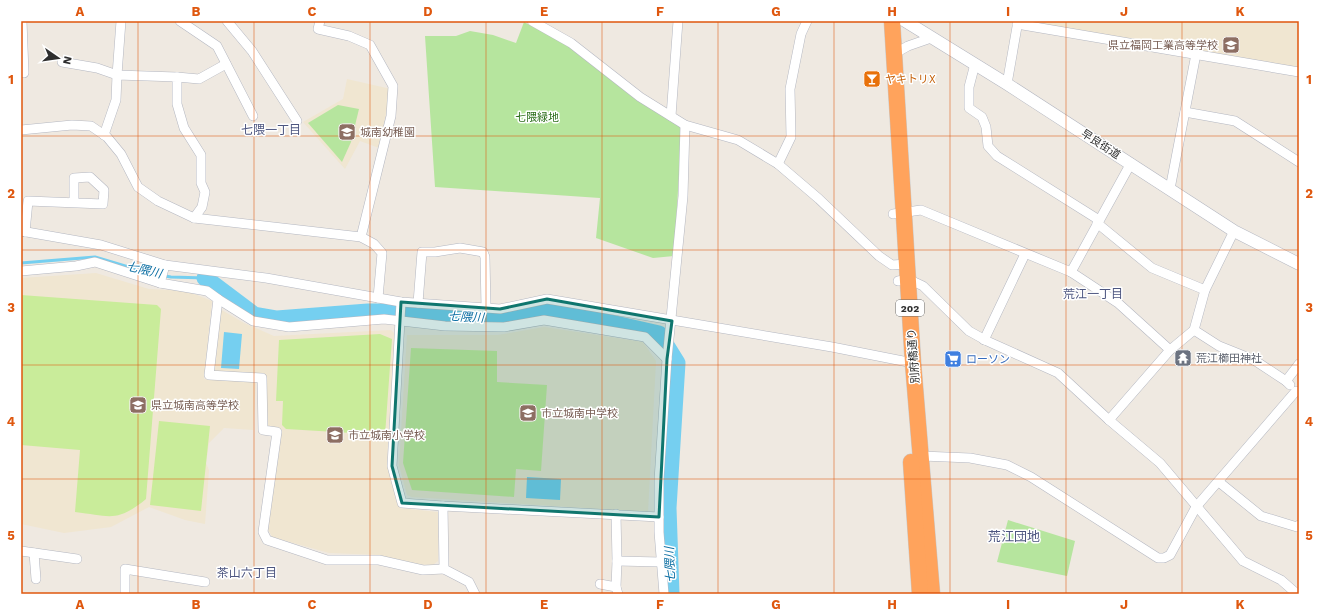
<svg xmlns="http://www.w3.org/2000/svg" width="1320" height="615" font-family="'Work Sans','Noto Sans JP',sans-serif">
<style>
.education{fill:#f0e6d1}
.green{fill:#b6e59e}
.pitch{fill:#c9ec9a}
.water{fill:#75cff0}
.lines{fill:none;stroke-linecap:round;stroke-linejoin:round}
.stream{stroke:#75cff0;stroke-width:3}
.river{stroke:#75cff0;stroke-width:17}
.street-casing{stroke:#b4b7c1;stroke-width:10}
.secondary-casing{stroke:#b4b7c1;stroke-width:13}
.highway-casing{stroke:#c9c9c9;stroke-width:17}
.street{stroke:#fff;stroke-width:9}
.secondary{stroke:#fff;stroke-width:12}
.highway{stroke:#ffa35c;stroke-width:16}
.marked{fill:#0f766e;fill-opacity:0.2;stroke:#0f766e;stroke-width:3;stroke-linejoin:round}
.grid{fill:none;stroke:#df570e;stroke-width:1;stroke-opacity:0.55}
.labels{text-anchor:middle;stroke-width:3;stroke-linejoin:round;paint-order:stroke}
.shield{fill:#fff;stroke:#6d6d6d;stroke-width:1}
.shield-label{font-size:10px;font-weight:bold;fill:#2e2e2e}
.education-label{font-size:11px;fill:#785e54;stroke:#fff;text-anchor:start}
.food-label{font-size:11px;fill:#c56008;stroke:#fff;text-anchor:start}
.park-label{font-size:11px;fill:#2c6e1b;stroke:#fff}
.street-label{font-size:11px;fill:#2e2e2e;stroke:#fff}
.worship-label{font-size:11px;fill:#5b616d;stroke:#fff;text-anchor:start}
.shop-label{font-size:11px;fill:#366cbe;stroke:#fff;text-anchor:start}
.neighbourhood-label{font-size:12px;fill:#4d5680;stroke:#fff}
.water-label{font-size:12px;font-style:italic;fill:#0d6fa3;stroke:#fff}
.quarter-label{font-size:13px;fill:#4d5680;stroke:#fff}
.neatline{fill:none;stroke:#df570e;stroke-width:1.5}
.grid-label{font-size:13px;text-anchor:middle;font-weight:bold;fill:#df570e}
</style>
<rect width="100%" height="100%" fill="#efe9e1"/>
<g class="education">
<path d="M1299 21V68L1026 22V21Z"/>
<path d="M347 79 391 89 379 148 360 141 345 169 303 122 343 99Z"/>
<path d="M96 273 149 289 187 291 212 301 204 379 256 382 253 430 224 428 209 443 206 463 209 470 205 524 185 520 149 507 111 527 64 533 21 524V278Z"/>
<path d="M220 309 244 323 274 336 391 330 395 334 387 460 400 508 438 512V561L433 565 412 564 379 555 329 553 272 537 268 529 282 430 268 427 265 424V377L217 374 214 371Z"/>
<path d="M544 327 643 342 656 361 648 512 412 497 407 495 399 465 407 335H498Z"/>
</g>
<g class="green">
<path d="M524 22 567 45 682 125 674 256 653 258 596 238 600 198 435 187 425 36H456L470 31 493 35 516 43Z"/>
<path d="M338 105 359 109 351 142 342 162 308 123Z"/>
<path d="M1008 520 1075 541 1067 576 997 562Z"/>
</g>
<g class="pitch">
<path d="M21 295 157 305 161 309 146 499C117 523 110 516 75 512L80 450 21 445Z"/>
<path d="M380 334 392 339 385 435 286 429 282 425 283 401H276L279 340Z"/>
<path d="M411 348 497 351V382L547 385 541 471 516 469 514 497 412 490 403 463Z"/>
<path d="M159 421 210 426 201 511 150 505Z"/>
</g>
<g class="water">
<path d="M224 332 242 334 239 369 221 368Z"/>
<path d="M527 477 561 479 560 500 526 498Z"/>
</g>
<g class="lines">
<path class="stream" d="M21 263 95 257 152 274 171 277 205 278"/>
<path class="river" d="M205 278 254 315 277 319 368 312H397L431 317 504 319 543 312 580 316 659 334 677 363 668 508 671 594"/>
<defs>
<g id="street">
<path d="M22 21 24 73"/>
<path d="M180 21 217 46 253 116"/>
<path d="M227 21 252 51 297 121"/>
<path d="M320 21 318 29 349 36 370 45 393 86 391 116 361 237"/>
<path d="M532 21 571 43 640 97 685 125 738 140 778 164 819 199 879 256 892 265 907 264"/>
<path d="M1017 24 1299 72"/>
<path d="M894 54 908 46 931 38"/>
<path d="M62 62 97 68 117 75 121 21"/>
<path d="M975 64 969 87V108L982 117 986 127 988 146 997 156 1099 220"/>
<path d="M177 77 199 79 226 64"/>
<path d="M1007 84 1018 21"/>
<path d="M1185 112 1235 121 1299 162"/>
<path d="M671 116 678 21"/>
<path d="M21 130 72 125 91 126 107 137 121 154 138 187 158 201 194 218 361 237 374 244 382 253 378 298"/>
<path d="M104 135 116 100 117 75 177 77V104L184 128 201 155V183L205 192 202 207 194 218"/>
<path d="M778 164 791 137 790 89 801 34 807 21"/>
<path d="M1170 189 1196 54"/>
<path d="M893 214 921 210 1071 272 1118 303 1170 350 1109 420"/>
<path d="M1097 223 1152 268 1205 290"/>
<path d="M21 231 101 245 165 265 266 278 401 302 500 309 547 299 832 347 913 363"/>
<path d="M25 232 28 201 103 204 104 190 90 177 74 178V203"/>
<path d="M165 265 160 283 207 291 218 299 209 375 262 378 263 430 277 432 263 532 267 540 327 560H379L423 570 444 569"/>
<path d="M21 271 76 266 95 262 160 283"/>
<path d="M1071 272 1131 163"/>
<path d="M898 281 908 279 923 286 969 331 987 341 1058 373 1109 420 1160 463 1243 561 1281 580 1297 594"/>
<path d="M218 299 253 321 289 327 384 319 445 326 504 327 544 320 645 337 667 359"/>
<path d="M401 302 392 466 402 503 443 506 444 569 469 582 475 594"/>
<path d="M418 303 422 252H435L460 248 483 252 485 257 486 308"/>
<path d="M1194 330 1219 346 1254 360 1286 381"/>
<path d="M984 340 1025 254"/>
<path d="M1170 350 1194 330 1205 290 1234 231"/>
<path d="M1290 385 1286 381 1299 364"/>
<path d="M922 456 970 458 1007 465 1031 477 1158 558H1164L1170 555 1196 507 1296 391"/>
<path d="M1219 482 1261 516 1297 527 1299 525"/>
<path d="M443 506 659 517"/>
<path d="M616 514 617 561 616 587"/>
<path d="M21 551 77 559"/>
<path d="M34 553 36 579"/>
<path d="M617 561 661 562"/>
<path d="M600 584 616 587 618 594"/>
<path d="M125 594V569L205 582"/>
<path d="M664 594 659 532V480L667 359 683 196 685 125"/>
</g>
<path id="secondary" d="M905 21 1007 84 1234 231 1299 264"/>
<g id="highway">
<path d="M892 21 913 363 932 594"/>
<path d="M911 462 920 594"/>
</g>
</defs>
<use href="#street" class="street-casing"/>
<use href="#secondary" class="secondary-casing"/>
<use href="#highway" class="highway-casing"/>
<use href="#street" class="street"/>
<use href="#secondary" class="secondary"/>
<use href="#highway" class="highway"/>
</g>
<path class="marked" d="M547 299 672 321 667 359 659 517 402 503 392 466 401 302 500 309Z"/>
<path class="grid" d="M138 21V594M254 21V594M370 21V594M486 21V594M602 21V594M718 21V594M834 21V594M950 21V594M1066 21V594M1182 21V594M21 136H1299M21 250H1299M21 365H1299M21 479H1299"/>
<defs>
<symbol id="school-square" viewBox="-11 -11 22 22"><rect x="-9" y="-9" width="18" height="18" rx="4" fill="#8d6e63" stroke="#fff"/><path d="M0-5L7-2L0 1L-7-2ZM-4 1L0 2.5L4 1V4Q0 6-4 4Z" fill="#fff"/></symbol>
<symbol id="bar-square" viewBox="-11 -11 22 22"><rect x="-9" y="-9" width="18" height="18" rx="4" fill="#e8710a" stroke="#fff"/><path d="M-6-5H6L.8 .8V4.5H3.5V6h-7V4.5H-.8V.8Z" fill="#fff"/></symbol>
<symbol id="temple-square" viewBox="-11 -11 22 22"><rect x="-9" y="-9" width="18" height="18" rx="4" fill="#6b7280" stroke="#fff"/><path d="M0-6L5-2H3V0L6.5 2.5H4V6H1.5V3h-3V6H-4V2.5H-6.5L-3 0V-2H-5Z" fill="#fff"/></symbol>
<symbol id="supermarket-square" viewBox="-11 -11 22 22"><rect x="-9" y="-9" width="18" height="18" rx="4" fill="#3f7fe0" stroke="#fff"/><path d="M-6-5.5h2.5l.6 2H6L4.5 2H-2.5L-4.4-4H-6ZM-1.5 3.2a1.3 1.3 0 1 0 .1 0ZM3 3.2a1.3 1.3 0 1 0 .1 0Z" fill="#fff"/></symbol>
</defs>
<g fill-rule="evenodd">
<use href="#school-square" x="1221" y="35" width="20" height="20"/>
<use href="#bar-square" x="862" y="69" width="20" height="20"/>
<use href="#school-square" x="337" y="122" width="20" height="20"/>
<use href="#temple-square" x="1173" y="348" width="20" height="20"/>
<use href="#supermarket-square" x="943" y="349" width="20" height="20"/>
<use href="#school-square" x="128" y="395" width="20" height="20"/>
<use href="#school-square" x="518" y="403" width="20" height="20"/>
<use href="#school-square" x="325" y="425" width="20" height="20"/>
</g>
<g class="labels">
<rect class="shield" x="896" y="300" width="28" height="16" rx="3"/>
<g class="shield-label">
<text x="910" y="312">202</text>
</g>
<g class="education-label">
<text x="1218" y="49" text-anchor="end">県立福岡工業高等学校</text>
<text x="360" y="136">城南幼稚園</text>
<text x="151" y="409">県立城南高等学校</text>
<text x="541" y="417">市立城南中学校</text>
<text x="348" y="439">市立城南小学校</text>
</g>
<g class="food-label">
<text x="885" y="83">ヤキトリX</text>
</g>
<g class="park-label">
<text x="537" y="121">七隈緑地</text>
</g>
<g class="street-label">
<text transform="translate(1101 144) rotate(33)" y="4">早良街道</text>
<text transform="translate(913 356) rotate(-94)" y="4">別府橋通り</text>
</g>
<g class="worship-label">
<text x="1196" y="362">荒江櫛田神社</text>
</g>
<g class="shop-label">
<text x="966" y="363">ローソン</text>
</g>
<g class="neighbourhood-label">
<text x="271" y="134">七隈一丁目</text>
<text x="1093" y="298">荒江一丁目</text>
<text x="247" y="577">茶山六丁目</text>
</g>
<g class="water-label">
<text transform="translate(144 270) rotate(13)" y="4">七隈川</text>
<text transform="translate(466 317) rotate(3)" y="4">七隈川</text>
<text transform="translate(670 565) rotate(-92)" y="4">七隈川</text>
</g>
<g class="quarter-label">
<text x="1014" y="541">荒江団地</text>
</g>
</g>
<rect width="1320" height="615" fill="none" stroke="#ffffff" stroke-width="44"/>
<g transform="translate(58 58) rotate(103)" stroke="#ffffff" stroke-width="3" paint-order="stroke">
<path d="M0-3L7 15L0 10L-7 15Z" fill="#2e2e2e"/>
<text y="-6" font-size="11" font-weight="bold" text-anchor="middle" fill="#2e2e2e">N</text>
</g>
<rect x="22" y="22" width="1276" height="571" class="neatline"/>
<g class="grid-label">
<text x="80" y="16">A</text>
<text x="196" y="16">B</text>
<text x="312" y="16">C</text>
<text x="428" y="16">D</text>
<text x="544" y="16">E</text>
<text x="660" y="16">F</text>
<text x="776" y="16">G</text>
<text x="892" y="16">H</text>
<text x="1008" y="16">I</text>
<text x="1124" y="16">J</text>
<text x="1240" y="16">K</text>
<text x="11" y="84">1</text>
<text x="1309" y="84">1</text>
<text x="11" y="198">2</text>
<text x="1309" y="198">2</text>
<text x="11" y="312">3</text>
<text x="1309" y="312">3</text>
<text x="11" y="426">4</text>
<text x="1309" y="426">4</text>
<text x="11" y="540">5</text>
<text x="1309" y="540">5</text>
<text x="80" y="609">A</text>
<text x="196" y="609">B</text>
<text x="312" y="609">C</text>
<text x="428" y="609">D</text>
<text x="544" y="609">E</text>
<text x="660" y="609">F</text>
<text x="776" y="609">G</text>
<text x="892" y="609">H</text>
<text x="1008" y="609">I</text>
<text x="1124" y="609">J</text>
<text x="1240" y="609">K</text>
</g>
</svg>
